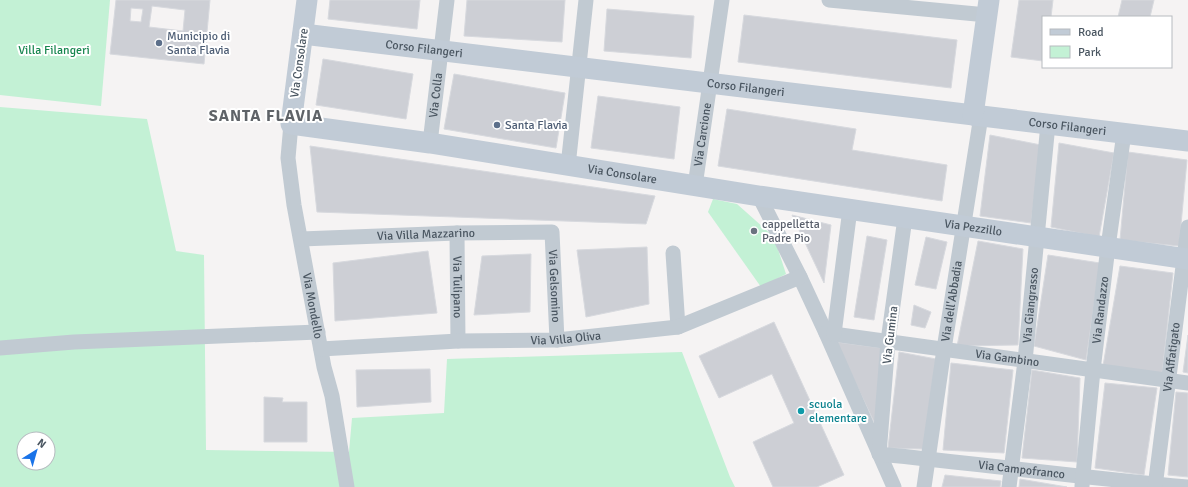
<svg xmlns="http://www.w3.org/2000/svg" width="1188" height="487" font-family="Signika,sans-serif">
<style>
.green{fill:#c3f1d5;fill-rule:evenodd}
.building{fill:#cdcfd5;stroke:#d7d9de;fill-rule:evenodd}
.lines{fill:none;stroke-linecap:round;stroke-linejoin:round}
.street{stroke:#c1cad2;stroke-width:15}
.secondary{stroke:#c1cbd6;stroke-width:21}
.service-dot{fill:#5c6f8a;stroke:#fff;stroke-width:1.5}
.worship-dot{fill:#6b7280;stroke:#fff;stroke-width:1.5}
.culture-dot{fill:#0f9aa8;stroke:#fff;stroke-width:1.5}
.labels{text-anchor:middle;stroke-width:4;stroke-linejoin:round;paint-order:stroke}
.service-label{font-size:12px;fill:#4e5e75;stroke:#fff;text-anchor:start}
.street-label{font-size:12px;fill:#4a5661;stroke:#fff}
.park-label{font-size:12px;fill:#17864f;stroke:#fff}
.worship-label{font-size:12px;fill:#5b616d;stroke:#fff;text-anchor:start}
.culture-label{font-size:12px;fill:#0d838f;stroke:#fff;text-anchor:start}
.district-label{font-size:16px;font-weight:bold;letter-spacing:1px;fill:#5f6368;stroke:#fff}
</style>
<rect width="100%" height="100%" fill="#f5f3f3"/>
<g class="green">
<path d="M0 0H110L101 106 0 95Z"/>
<path d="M0 107 147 119 176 251 204 255 206 450 349 452 352 418 444 413 447 359 682 352 730 477 735 487H0ZM24 439H48V463H24Z"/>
<path d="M713 199 737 204 774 237 786 274 761 287 708 212Z"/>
</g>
<g class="building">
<path d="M116 0H210L204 64 110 54ZM152 6 185 10 183 31 149 27ZM131 8 143 9 141 22 130 21Z"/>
<path d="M330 0H420L417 29 328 19Z"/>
<path d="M467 0H565L562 42 464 36Z"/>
<path d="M1019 0H1053L1051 17H1043V61L1011 57Z"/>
<path d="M1122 0H1154L1150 17H1118Z"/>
<path d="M607 9 694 16 691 58 604 51Z"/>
<path d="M744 15 957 40 951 88 738 62Z"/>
<path d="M323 59 413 74 406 119 316 105Z"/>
<path d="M454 74 565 93 556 148 444 129Z"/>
<path d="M598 96 680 107 674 159 591 148Z"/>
<path d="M727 109 856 129 852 150 947 165 942 201 718 166Z"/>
<path d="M990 135 1041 145 1031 223 980 216Z"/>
<path d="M1059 143 1114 153 1099 237 1051 227Z"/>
<path d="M310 146 655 196 646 224 317 212Z"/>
<path d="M1128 152 1187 160 1179 246 1120 240Z"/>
<path d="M792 215 831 225 824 283Z"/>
<path d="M867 236 887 240 874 320 854 317Z"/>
<path d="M926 237 947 242 936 289 915 285Z"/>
<path d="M978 241 1023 249 1018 345 957 346Z"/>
<path d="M647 247 649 304 586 317 577 250Z"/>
<path d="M428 251 437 313 335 321 333 263Z"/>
<path d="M531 254 530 312 474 315 482 256Z"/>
<path d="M1048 255 1100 263 1086 360 1034 346Z"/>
<path d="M1120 266 1173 273 1162 374 1103 366Z"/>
<path d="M914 305 931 312 925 328 911 325Z"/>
<path d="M774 322 844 475 817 487H773L753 442 794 423 772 374 719 398 699 356Z"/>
<path d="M1188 335V373L1183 372Z"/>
<path d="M836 342 882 348 875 424Z"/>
<path d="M899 352 936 359 923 449 888 448Z"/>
<path d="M951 363 1013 370 1004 453 943 450Z"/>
<path d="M430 369 431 402 357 407 356 370Z"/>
<path d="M1032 370 1080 378 1077 462 1022 458Z"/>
<path d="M1105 383 1157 388 1144 475 1095 468Z"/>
<path d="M1176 392 1188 393V477L1168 475Z"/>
<path d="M264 397 283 398 282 402H307V442H264Z"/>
<path d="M945 475 1001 481 1000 487H942Z"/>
<path d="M1020 479 1067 487H1019Z"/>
</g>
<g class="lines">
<g class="street">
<path d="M829 0 987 15"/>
<path id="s1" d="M291 124 288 158 294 205 324 367 332 396 347 487"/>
<path id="s2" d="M430 143 447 0"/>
<path d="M568 166 586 0"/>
<path id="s3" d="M695 186 722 0"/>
<path d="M759 196 800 277 826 333 894 487"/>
<path id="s4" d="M905 218 888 341 879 454C982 464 1085 478 1188 487"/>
<path id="s5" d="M457 233 458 341"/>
<path id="s6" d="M301 239 457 233 552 232 557 340"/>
<path d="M673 253 678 327"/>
<path id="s7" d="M826 333 1188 383"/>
<path d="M834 334 850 209"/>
<path d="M0 348 74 342 318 332"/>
<path id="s8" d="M321 349 458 341 557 340 678 327 800 277"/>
<path id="s9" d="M1082 486 1093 370 1108 247 1124 133"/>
<path id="s10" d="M924 487 944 349 981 116"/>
<path id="s11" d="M1009 487 1025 361 1048 124"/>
<path id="s12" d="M1155 487 1188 227"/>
</g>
<g class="secondary">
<path id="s13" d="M307 0 291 124 430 143 759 196 1188 259"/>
<path id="s14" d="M303 34 1188 141"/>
<path d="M973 115 989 0"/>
</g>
</g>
<g class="service-dot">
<circle cx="159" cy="43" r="4"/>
<circle cx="497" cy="125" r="4"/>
</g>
<circle class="worship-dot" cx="754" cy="231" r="4"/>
<circle class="culture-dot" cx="801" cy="411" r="4"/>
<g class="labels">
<g class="service-label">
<text x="167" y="40">Municipio di<tspan x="167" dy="14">Santa Flavia</tspan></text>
<text x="505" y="129">Santa Flavia</text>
</g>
<g class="street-label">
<text dy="4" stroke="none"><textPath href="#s14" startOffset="122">Corso Filangeri</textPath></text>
<text transform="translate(299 63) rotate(-82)" y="4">Via Consolare</text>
<text dy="4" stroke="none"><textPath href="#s14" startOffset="446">Corso Filangeri</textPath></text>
<text dy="4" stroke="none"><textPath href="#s2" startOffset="48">Via Colla</textPath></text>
<text dy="4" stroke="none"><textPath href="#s14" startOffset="770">Corso Filangeri</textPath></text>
<text dy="4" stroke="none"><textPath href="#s3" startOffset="52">Via Carcione</textPath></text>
<text dy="4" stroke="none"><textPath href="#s13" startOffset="460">Via Consolare</textPath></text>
<text dy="4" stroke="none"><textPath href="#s13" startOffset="815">Via Pezzillo</textPath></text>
<text dy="4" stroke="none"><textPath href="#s6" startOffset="125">Via Villa Mazzarino</textPath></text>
<text dy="4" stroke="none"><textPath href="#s6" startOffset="305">Via Gelsomino</textPath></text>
<text dy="4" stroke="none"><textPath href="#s5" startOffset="54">Via Tulipano</textPath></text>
<text dy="4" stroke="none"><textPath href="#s10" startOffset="188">Via dell'Abbadia</textPath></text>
<text dy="4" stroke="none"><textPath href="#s1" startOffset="184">Via Mondello</textPath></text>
<text dy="4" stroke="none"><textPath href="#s11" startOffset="183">Via Giangrasso</textPath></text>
<text dy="4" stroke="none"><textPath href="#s9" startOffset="177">Via Randazzo</textPath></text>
<text transform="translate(890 335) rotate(-83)" y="4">Via Gumina</text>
<text dy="4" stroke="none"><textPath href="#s8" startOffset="245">Via Villa Oliva</textPath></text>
<text dy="4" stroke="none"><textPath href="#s12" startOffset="131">Via Affatigato</textPath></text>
<text dy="4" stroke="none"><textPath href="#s7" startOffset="183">Via Gambino</textPath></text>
<text dy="4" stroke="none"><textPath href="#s4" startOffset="381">Via Campofranco</textPath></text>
</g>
<g class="park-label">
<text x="54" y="54">Villa Filangeri</text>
</g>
<g class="worship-label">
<text x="762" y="228">cappelletta<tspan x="762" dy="14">Padre Pio</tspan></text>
</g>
<g class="culture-label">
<text x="809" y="408">scuola<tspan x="809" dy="14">elementare</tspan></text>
</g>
<g class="district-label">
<text x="266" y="121">SANTA FLAVIA</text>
</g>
</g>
<rect x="1042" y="16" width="130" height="52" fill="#ffffff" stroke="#b7bbc0"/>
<rect x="1050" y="29" width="20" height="6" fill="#c1cbd6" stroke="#b7bbc0"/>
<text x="1078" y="36" font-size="12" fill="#4a5661">Road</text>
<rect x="1050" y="46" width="20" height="12" fill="#c3f1d5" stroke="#b7bbc0"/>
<text x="1078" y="56" font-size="12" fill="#4a5661">Park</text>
<g transform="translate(36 451) rotate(37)"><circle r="19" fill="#ffffff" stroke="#b7bbc0"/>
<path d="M0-3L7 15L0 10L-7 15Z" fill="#1a73e8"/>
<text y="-6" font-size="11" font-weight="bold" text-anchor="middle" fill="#4a5661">N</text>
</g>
</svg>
